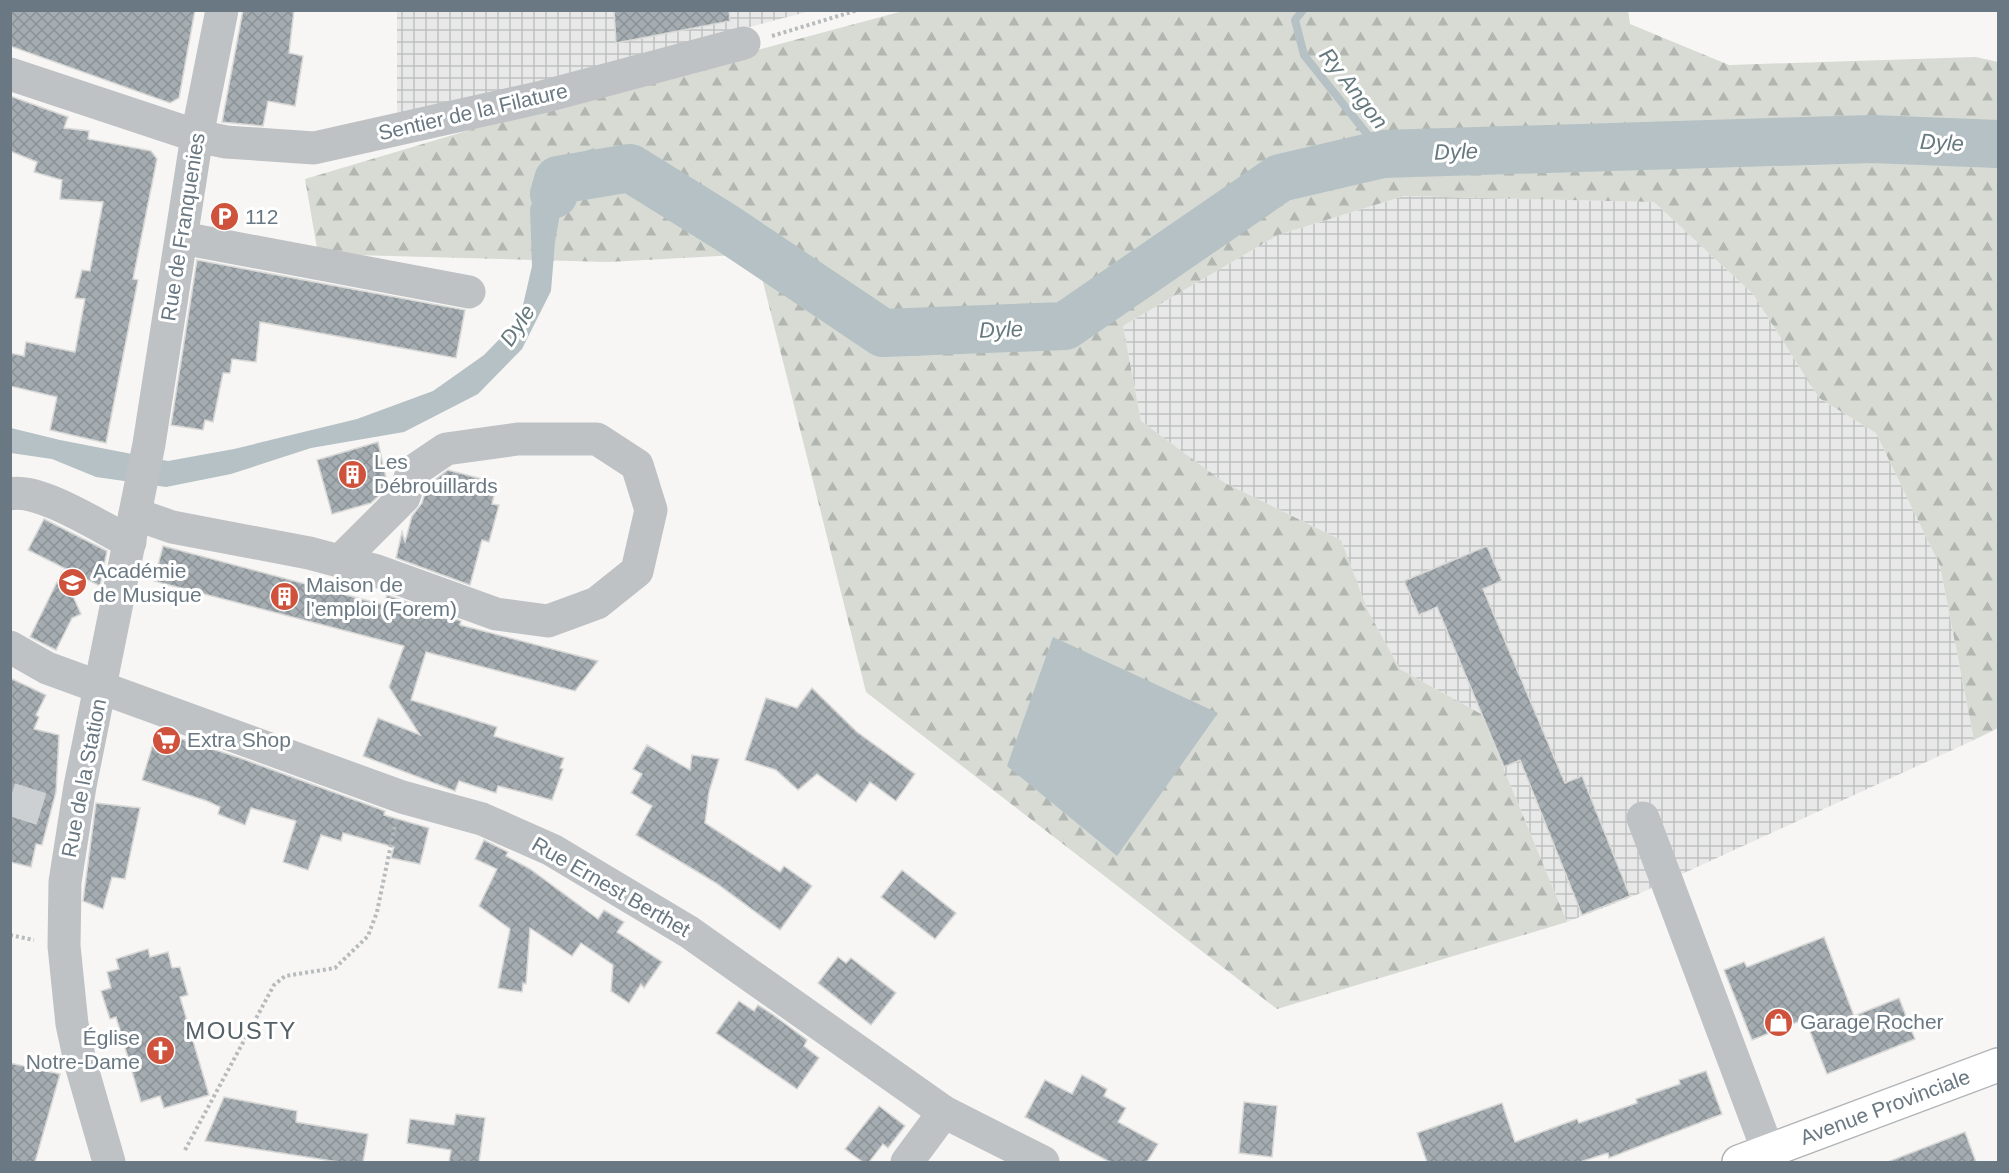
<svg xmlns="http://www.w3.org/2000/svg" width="2009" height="1173" font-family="Helvetica,sans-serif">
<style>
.industrial{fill:url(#industrial-grid)}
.forest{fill:url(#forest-firs)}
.water{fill:#b5c1c4}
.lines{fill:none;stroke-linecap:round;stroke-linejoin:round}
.stream{stroke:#b5c1c4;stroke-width:8}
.river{stroke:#b5c1c4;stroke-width:48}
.building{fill:url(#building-cross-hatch);stroke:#d8d8d7;stroke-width:1.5}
.minor-tunnel{stroke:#ccd0d2;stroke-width:33;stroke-dasharray:33 16;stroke-linecap:butt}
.major-casing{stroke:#b2b6b9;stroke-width:36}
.path{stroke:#b8bbbd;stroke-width:4;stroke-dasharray:3 3;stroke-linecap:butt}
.minor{stroke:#bec2c5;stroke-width:33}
.major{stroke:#fff;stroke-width:33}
.labels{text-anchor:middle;stroke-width:6;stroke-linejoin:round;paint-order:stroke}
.street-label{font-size:21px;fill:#697882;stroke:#fff}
.poi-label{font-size:21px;fill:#697882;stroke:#fff;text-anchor:start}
.water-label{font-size:22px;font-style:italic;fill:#65797e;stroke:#fff}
.quarter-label{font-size:24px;letter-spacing:1.5px;fill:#566168;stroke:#fff}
</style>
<defs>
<pattern id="industrial-grid" width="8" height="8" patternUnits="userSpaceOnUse" patternTransform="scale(1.5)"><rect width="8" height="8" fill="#e7e8e7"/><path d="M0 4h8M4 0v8" fill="none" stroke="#bfc1c1"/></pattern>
<pattern id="forest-firs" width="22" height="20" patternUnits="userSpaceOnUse" patternTransform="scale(1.5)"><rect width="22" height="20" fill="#d7dbd4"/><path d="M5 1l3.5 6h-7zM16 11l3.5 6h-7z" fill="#b2b6b1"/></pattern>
<pattern id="building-cross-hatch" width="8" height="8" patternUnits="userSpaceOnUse" patternTransform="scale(1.5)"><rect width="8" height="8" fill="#a6adb2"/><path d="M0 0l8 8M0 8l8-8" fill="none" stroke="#8b9296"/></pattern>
</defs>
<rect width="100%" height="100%" fill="#f7f6f4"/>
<g class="industrial">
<path d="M397 11H810L566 76 397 115Z"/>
<path d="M1404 196 1654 202 1753 294 1819 398 1876 433 1940 566 1974 740 1634 896 1567 922 1481 714 1400 669 1368 611 1341 540 1225 483 1141 421 1123 326 1278 235Z"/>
</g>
<path class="forest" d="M1628 10 1630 24 1729 65 1976 57 1998 62V728L1974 740 1940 566 1876 433 1819 398 1753 294 1654 202 1404 196 1278 235 1123 326 1141 421 1225 483 1341 540 1368 611 1400 669 1481 714 1567 922 1277 1009 866 692 756 254 608 262 318 254 305 179 570 100 903 11Z"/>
<g class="water">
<path d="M594 148 611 179 596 178 574 185 561 208 555 242 551 291 522 349 478 394 404 432 311 448 231 474 166 487 96 477 52 459 11 453V428L60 440 168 461 234 449 357 419 433 391 484 355 520 318 532 266 530 208 549 164Z"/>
<path d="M1053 637 1218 713 1117 856 1007 766Z"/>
</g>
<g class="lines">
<path class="stream" d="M1303 10 1295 20 1304 55 1383 154"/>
<path class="river" d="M554 194 558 180 630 168 725 227 883 333 1065 326 1280 178 1383 154 1872 139 1998 144"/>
</g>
<g class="building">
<path d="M10 10H195L179 98 170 103 10 46Z"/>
<path d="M243 10H294L289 53 303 56 295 106 268 101 263 126 222 122Z"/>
<path d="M614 10H729L730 21 616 43Z"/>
<path d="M10 96 68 117 64 128 89 131 88 139 151 151 157 159 133 279 138 280 106 443 50 430 57 397 10 386V353L24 356 26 342 75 352 85 299 75 298 82 270 90 271 103 202 60 199 62 180 34 172 37 162 10 151Z"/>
<path d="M197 260 465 310 456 358 260 322 256 362 232 359 230 373H223L213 422 205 420 203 430 171 425Z"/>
<path d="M378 442 388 487 371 503 332 514 317 460Z"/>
<path d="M448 470 497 483 492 504 499 505 489 542 482 540 470 585 396 558 402 532 405 542 412 516 422 503 427 487 433 489 436 479Z"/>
<path d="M44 519 107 551 100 586 28 550Z"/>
<path d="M163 546 384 605 387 595 461 621 460 625 598 661 575 691 426 652 411 700 497 727 494 736 564 758 560 768 563 769 552 800 498 786 496 793 459 781 455 791 363 756 378 718 420 735 389 687 404 646 154 581Z"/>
<path d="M1487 546 1502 581 1483 589 1565 783 1582 776 1630 896 1582 915 1520 760 1504 767 1437 607 1419 615 1404 581Z"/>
<path d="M62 572 81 614 72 618 56 650 30 637Z"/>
<path d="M10 678 46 695 36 715 39 717 34 729 59 735 56 792 42 845 36 844 31 867 10 862Z"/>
<path d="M812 688 857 732 915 774 896 801 870 782 856 802 817 774 798 790 776 770 745 760 766 698 797 708Z"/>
<path d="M157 731 240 758 385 811 384 815 429 828 420 864 391 858 394 847 343 833 341 841 321 835 308 870 283 862 296 821 251 808 245 825 218 814 220 807 207 801 142 780Z"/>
<path d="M647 745 690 770 692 755 719 759 709 792 705 823 780 872 784 866 812 886 780 930 716 883 636 835 652 806 631 793 642 774 633 769Z"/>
<path d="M96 803 140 808 125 879 112 877 103 909 83 901Z"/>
<path d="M484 840 508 852 506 856 530 869 598 919 604 910 624 922 617 932 662 962 644 988 641 984 629 1003 611 991 613 965 581 943 572 956 530 928 526 984 523 983 522 992 498 988 510 929 479 906 497 869 475 859Z"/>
<path d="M902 870 956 913 935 939 881 897Z"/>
<path d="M1824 937 1854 1016 1899 998 1915 1039 1827 1074 1805 1019 1752 1040 1724 970 1744 962 1747 967Z"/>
<path d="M148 949 150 957 168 952 172 968 180 967 188 995 180 997 209 1095 164 1108 160 1096 141 1102 116 1017 110 1019 101 991 111 988 107 972 119 969 116 959Z"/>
<path d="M838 957 846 963 851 958 896 993 871 1025 818 983Z"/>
<path d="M739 1001 754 1011 758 1005 772 1014 807 1040 804 1046 819 1058 797 1089 716 1033Z"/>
<path d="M10 1063 60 1074 35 1162H10Z"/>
<path d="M1706 1071 1722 1114 1609 1158 1608 1153 1580 1162H1427L1417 1133 1502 1103 1515 1142 1577 1119 1579 1123 1637 1103 1636 1099 1680 1084 1679 1080Z"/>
<path d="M1082 1075 1107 1089 1104 1096 1126 1108 1118 1122 1158 1144 1147 1162H1110L1025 1117 1045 1080 1072 1094Z"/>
<path d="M224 1097 297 1111 296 1122 368 1134 363 1162H339L205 1141Z"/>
<path d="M1244 1102 1277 1106 1272 1157 1239 1153Z"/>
<path d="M879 1106 905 1126 888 1148 883 1144 869 1162H863L845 1149Z"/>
<path d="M456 1114 485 1118 479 1162H449L451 1150 407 1143 410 1119 454 1125Z"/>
<path d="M1965 1132 1976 1162H1891L1890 1161Z"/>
</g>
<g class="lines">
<path class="minor-tunnel" d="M10 799 51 812"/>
<defs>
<g id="major">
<path id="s1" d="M1739 1162 1998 1065"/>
</g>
</defs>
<use href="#major" class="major-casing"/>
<g class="path">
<path d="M772 36 858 10"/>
<path d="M10 935 34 940"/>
<path d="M185 1150 274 985 285 976 335 968 368 936 377 912 395 825"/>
</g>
<g class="minor">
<path d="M10 74 197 136 226 142 314 148 542 97 744 43"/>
<path d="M182 238 469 292"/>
<path d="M10 494C39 487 103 529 130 542"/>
<path d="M135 514 172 527 309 553 377 571 496 614 548 621 597 603 637 571 651 510 637 465 597 439H518L446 449 412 472 404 497 340 561"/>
<path d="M10 647 47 668 402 797 482 819 552 850 689 932 944 1112 1043 1162"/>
<path d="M1643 818 1768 1151"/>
<path d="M109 1162 80 1061 72 1024 64 946 65 882 80 786 149 444 197 136 222 10"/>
<path d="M907 1162 944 1112"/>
</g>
<use href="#major" class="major"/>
</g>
<defs>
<symbol id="parking-disc" viewBox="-11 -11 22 22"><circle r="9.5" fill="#cf533c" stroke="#fff"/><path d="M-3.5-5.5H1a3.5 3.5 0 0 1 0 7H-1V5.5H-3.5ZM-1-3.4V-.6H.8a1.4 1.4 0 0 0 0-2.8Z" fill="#fff"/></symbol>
<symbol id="building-disc" viewBox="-11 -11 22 22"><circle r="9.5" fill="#cf533c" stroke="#fff"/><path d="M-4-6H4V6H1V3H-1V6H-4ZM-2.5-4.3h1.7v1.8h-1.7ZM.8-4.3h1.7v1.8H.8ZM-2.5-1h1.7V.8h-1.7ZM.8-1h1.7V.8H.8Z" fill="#fff"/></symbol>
<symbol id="school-disc" viewBox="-11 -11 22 22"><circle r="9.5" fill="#cf533c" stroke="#fff"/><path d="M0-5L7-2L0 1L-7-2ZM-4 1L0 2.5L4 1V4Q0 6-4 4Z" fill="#fff"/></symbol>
<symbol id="supermarket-disc" viewBox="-11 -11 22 22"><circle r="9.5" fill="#cf533c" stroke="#fff"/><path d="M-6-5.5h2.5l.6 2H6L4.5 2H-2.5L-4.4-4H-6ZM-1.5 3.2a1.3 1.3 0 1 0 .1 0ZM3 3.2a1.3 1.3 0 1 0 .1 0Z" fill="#fff"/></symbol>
<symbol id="shop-disc" viewBox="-11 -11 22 22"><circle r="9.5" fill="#cf533c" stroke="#fff"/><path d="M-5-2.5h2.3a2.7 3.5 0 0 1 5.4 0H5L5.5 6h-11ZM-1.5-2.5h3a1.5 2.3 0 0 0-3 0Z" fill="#fff"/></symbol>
<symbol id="church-disc" viewBox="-11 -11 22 22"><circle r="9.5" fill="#cf533c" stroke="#fff"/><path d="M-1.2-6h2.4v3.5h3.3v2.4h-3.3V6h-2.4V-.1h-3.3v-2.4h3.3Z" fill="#fff"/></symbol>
</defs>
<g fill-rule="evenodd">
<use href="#parking-disc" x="208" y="200" width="33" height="33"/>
<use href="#building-disc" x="336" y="458" width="33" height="33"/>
<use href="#school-disc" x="56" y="566" width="33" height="33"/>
<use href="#building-disc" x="268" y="580" width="33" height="33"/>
<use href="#supermarket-disc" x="150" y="724" width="33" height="33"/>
<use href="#shop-disc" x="1762" y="1006" width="33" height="33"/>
<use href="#church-disc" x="144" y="1034" width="33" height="33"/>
</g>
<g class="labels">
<g class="street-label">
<text transform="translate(473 112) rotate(-13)" y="7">Sentier de la Filature</text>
<text transform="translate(183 227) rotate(-81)" y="7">Rue de Franquenies</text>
<text transform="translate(84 778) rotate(-79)" y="7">Rue de la Station</text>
<text transform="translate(611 887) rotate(30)" y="7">Rue Ernest Berthet</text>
<text dy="7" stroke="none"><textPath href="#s1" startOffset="156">Avenue Provinciale</textPath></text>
</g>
<g class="poi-label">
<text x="245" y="224">112</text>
<text x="374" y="469">Les<tspan x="374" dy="24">Débrouillards</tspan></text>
<text x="93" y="578">Académie<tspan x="93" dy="24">de Musique</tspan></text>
<text x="306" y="592">Maison de<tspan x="306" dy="24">l'emploi (Forem)</tspan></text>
<text x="187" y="747">Extra Shop</text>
<text x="1800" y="1029">Garage Rocher</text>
<text x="140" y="1045" text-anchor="end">Église<tspan x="140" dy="24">Notre-Dame</tspan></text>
</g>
<g class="water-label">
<text transform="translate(1354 88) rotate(52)" y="8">Ry Angon</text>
<text transform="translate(1942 142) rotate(3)" y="8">Dyle</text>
<text transform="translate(1456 151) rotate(-2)" y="8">Dyle</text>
<text transform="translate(517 325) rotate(-56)" y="8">Dyle</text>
<text transform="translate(1001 329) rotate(-2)" y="8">Dyle</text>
</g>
<g class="quarter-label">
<text x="241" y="1039">MOUSTY</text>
</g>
</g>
<rect width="2009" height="1173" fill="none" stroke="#697882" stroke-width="24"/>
</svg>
